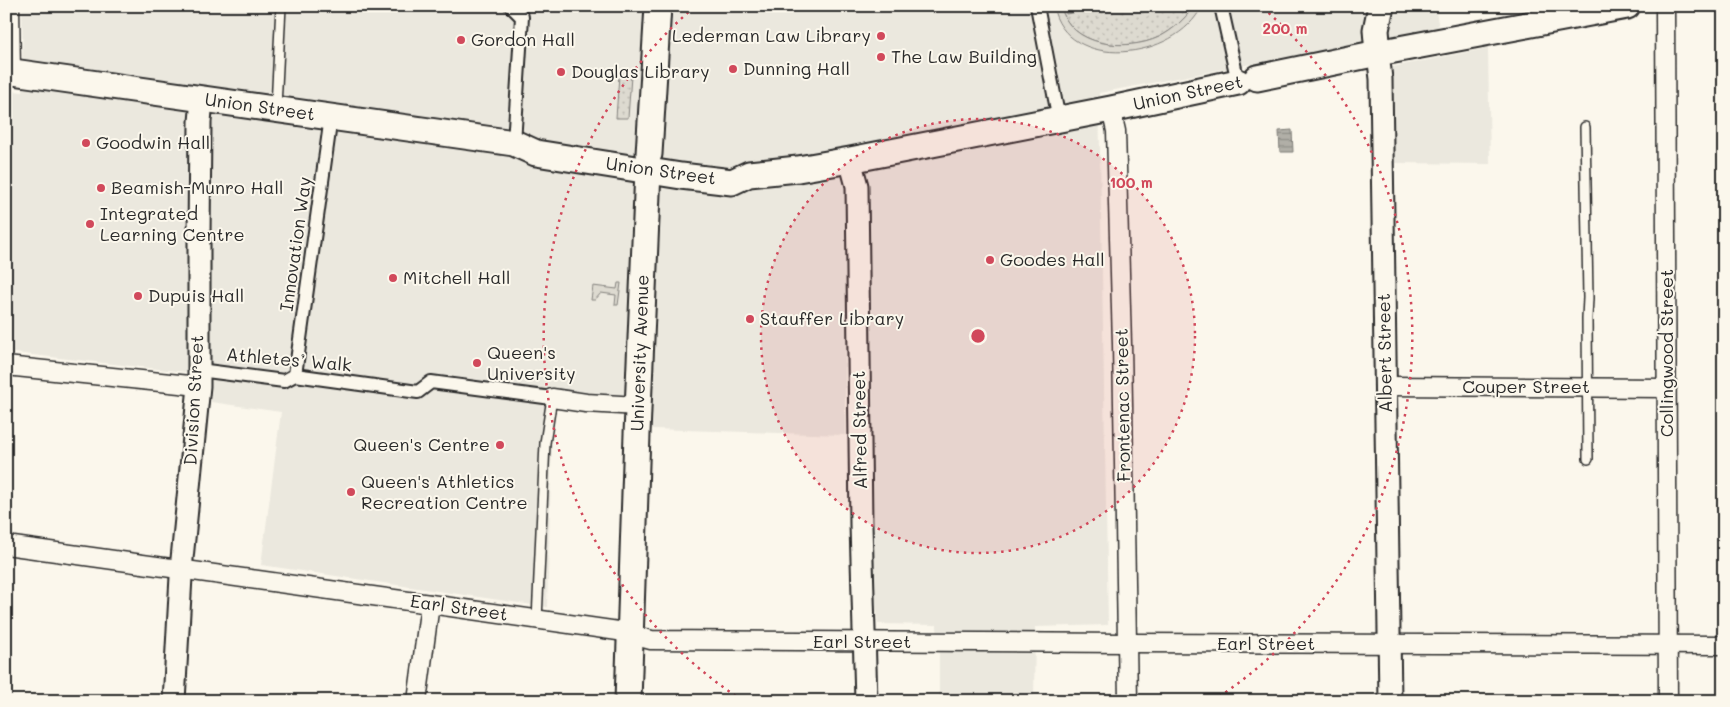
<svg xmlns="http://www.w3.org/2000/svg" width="1730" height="707" font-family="Mali,sans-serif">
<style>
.built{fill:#ebe8de}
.grass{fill:url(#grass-dots);stroke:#84827e}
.garden{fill:#dddad0;stroke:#84827e}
.water{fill:url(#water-rules);stroke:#7b7a75}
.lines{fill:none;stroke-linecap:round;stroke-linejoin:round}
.service-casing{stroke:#2b2b2b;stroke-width:12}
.pedestrian-casing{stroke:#2b2b2b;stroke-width:16}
.minor-casing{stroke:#2b2b2b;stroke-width:21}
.tertiary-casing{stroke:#2b2b2b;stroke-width:25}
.secondary-casing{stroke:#2b2b2b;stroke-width:29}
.service{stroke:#fbf7ec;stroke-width:9}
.pedestrian{stroke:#fbf7ec;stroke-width:12}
.minor{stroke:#fbf7ec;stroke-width:18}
.tertiary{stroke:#fbf7ec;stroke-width:21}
.secondary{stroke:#fbf7ec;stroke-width:25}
.ring{fill:none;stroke:#d1495b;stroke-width:2.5;stroke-dasharray:2.5 5}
.poi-dot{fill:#d1495b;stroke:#fbf7ec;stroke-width:2}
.labels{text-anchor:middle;stroke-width:4;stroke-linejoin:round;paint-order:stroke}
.poi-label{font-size:18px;fill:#2b2b2b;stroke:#fbf7ec;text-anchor:start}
.street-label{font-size:18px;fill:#2b2b2b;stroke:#fbf7ec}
.centre{fill:#d1495b;stroke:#fbf7ec;stroke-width:2.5}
.ring-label{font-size:15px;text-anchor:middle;font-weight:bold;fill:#d1495b;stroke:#fbf7ec;stroke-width:4;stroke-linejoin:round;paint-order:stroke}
</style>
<defs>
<pattern id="grass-dots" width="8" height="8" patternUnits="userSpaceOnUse" patternTransform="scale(1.25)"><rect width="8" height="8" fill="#dddad0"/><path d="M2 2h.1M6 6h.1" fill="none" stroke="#bebbb3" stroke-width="1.8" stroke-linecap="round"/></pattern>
<pattern id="water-rules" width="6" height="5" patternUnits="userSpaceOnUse" patternTransform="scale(1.25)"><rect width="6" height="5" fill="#b1afa7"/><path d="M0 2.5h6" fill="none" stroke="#908f88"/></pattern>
</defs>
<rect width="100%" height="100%" fill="#fbf7ec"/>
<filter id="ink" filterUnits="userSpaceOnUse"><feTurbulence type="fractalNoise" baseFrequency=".02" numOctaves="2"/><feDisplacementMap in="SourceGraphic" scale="10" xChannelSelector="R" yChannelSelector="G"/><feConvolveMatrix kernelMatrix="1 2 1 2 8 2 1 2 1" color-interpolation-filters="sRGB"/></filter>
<g filter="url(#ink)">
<g class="built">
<path d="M22 6H1435L1439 28 1099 93 1108 625 1035 627 1034 701H939V656L937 625 878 624 845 350V435L652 429V410L553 407 547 607 261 565 281 412 211 402 212 375 6 352V90L23 92Z"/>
<path d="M1488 48 1490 164 1394 163 1392 67Z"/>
</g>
<g class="grass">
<path d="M1061 6H1194C1185 19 1173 30 1159 37 1127 52 1069 47 1061 6Z"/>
<path d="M619 75 631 76 628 118H616Z"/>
</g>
<g class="garden">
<path d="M1053 6H1061C1069 47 1127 52 1159 37 1173 30 1185 19 1194 6H1202C1176 61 1066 73 1053 6Z"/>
<path d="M1065 6H1108L1066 14Z"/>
<path d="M618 283H621L618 305H615L616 295 601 293 595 300H591L593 286 617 289Z"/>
</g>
<path class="water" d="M1292 130 1293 152H1280L1279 131Z"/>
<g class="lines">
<defs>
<g id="service">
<path d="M276 107 281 6"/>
<path d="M1585 127 1588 298 1587 318 1588 459"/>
<path d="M537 620 545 443 552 398"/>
</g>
<g id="pedestrian">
<path d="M511 6 522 17 514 143"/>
<path d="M1037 6 1059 120"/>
<path d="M1221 6 1238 82"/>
<path d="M199 370 284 381 295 375 418 392 431 382 552 398"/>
<path d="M295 375 331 117"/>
</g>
<g id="minor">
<path d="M10 6 11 72"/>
<path d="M1665 6 1668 701"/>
<path d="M1111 109 1116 131 1122 344 1128 701"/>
<path d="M6 366 199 386"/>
<path d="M1386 386 1667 388"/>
<path d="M552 398 586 403 638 406"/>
<path d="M6 545 430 604 618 631 651 640 1127 643 1724 645"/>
<path d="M417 701 430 604"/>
</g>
<g id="tertiary">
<path d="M1378 53 1381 79 1390 701"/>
<path d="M850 160 857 186 861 525 866 701"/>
<path d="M174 701 182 559 199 386V238L200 122 202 99"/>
</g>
<g id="secondary">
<path d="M1378 53 1376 30 1381 6"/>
<path d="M6 71 514 143 536 153 681 176 732 182 749 174 798 169 850 160 1111 109 1238 82"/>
<path d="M1257 78 1378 53 1627 6"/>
<path d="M649 154 658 6"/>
<path d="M628 701 637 434 648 170"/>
</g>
</defs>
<use href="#service" class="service-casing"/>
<use href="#pedestrian" class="pedestrian-casing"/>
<use href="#minor" class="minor-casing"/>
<use href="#tertiary" class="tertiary-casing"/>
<use href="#secondary" class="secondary-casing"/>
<use href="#service" class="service"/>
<use href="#pedestrian" class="pedestrian"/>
<use href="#minor" class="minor"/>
<use href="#tertiary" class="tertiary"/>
<use href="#secondary" class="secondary"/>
</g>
</g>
<circle cx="978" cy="336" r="217" fill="#d1495b" fill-opacity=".12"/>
<g class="ring">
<circle cx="978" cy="336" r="217"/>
<path d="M742 700A434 434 0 0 1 693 8M1263 8A434 434 0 0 1 1214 700"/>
</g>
<g class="poi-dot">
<circle cx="881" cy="36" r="5"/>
<circle cx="461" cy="40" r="5"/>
<circle cx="881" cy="57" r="5"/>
<circle cx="733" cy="69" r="5"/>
<circle cx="561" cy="72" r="5"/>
<circle cx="86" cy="143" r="5"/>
<circle cx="101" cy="188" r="5"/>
<circle cx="90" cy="224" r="5"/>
<circle cx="990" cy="260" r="5"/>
<circle cx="393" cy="278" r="5"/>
<circle cx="138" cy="296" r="5"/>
<circle cx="750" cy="319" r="5"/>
<circle cx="477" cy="363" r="5"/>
<circle cx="500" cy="445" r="5"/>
<circle cx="351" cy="492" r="5"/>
</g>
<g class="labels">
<g class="poi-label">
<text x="871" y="42" text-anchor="end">Lederman Law Library</text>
<text x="471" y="46">Gordon Hall</text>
<text x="891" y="63">The Law Building</text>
<text x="743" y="75">Dunning Hall</text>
<text x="571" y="78">Douglas Library</text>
<text x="96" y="149">Goodwin Hall</text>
<text x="111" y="194">Beamish-Munro Hall</text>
<text x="100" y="220">Integrated<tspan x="100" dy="21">Learning Centre</tspan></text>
<text x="1000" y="266">Goodes Hall</text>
<text x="403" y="284">Mitchell Hall</text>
<text x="148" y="302">Dupuis Hall</text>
<text x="760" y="325">Stauffer Library</text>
<text x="487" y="359">Queen's<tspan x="487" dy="21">University</tspan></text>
<text x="490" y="451" text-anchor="end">Queen's Centre</text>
<text x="361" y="488">Queen's Athletics<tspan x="361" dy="21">Recreation Centre</tspan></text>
</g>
<g class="street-label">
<text transform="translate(1188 93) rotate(-12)" y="6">Union Street</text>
<text transform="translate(260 107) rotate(8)" y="6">Union Street</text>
<text transform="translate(661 171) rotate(8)" y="6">Union Street</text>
<text transform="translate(296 244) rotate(-82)" y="6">Innovation Way</text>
<text transform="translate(640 353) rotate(-88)" y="6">University Avenue</text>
<text transform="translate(1385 353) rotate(-91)" y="6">Albert Street</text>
<text transform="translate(1667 353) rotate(-90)" y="6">Collingwood Street</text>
<text transform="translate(289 360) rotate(5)" y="6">Athletes’ Walk</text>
<text x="1526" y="393">Couper Street</text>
<text transform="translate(194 400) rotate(-87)" y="6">Division Street</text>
<text transform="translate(1123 405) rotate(-91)" y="6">Frontenac Street</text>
<text transform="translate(860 430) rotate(-91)" y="6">Alfred Street</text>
<text transform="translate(459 608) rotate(8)" y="6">Earl Street</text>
<text x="862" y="648">Earl Street</text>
<text x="1266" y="650">Earl Street</text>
</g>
</g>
<circle cx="978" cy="336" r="8" class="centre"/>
<g class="ring-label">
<text x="1285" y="34">200 m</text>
<text x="1131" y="188">100 m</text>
</g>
<rect width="1730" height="707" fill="none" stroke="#fbf7ec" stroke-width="25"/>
<rect x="12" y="12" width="1705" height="682" fill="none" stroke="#2b2b2b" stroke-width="2" filter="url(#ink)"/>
</svg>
